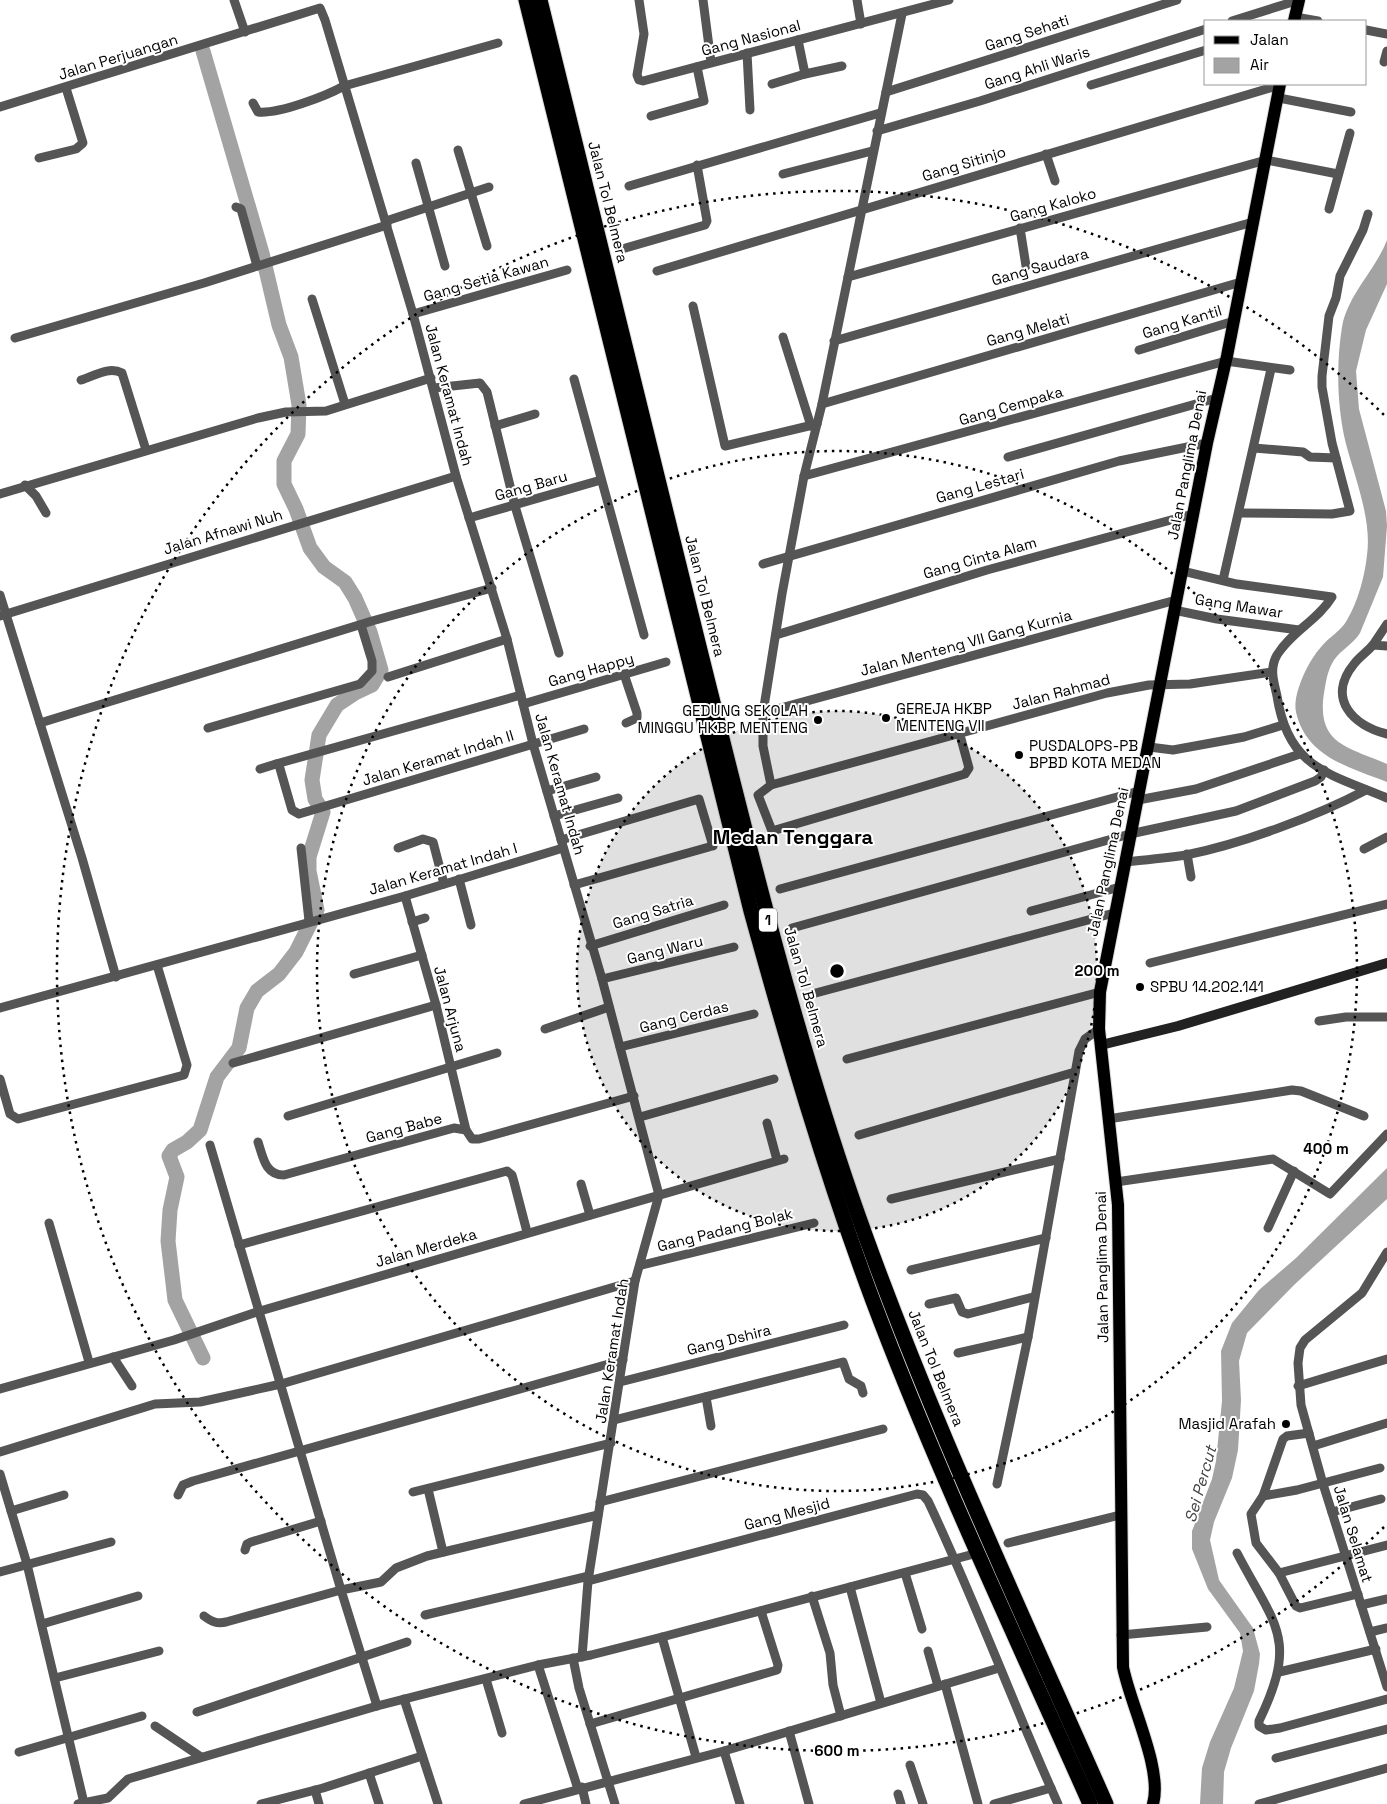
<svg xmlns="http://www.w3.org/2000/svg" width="1387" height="1804" font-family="'Space Grotesk',sans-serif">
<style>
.water{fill:#a3a3a3}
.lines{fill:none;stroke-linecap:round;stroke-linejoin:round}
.river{stroke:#a3a3a3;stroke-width:15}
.primary-casing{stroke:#dbdbdb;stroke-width:14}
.highway-casing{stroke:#dbdbdb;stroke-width:17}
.street{stroke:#555;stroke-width:9}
.secondary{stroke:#222;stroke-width:10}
.primary{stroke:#000;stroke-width:12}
.highway{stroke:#000;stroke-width:15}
.ring{fill:none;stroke:#000;stroke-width:2.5;stroke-dasharray:2.5 5}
.poi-dot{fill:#000;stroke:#fff;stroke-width:2}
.labels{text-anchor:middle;stroke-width:4;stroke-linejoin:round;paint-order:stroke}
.shield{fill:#fff;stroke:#4c4c4c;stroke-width:1}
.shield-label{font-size:14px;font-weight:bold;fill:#000}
.street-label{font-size:15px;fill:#000;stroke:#fff}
.poi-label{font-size:15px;fill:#000;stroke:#fff;text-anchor:start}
.water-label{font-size:16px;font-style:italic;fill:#444;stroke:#fff}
.district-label{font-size:20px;font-weight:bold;fill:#000;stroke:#fff}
.centre{fill:#000;stroke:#fff;stroke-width:2.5}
.ring-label{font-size:15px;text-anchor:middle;font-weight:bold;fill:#000;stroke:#fff;stroke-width:4;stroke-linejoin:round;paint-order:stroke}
</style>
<rect width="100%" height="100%" fill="#fff"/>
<g class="water">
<path d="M1387 240V284L1366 330 1356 371 1359 409 1386 511 1387 526 1383 577 1360 633C1353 644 1341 650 1334 660 1327 671 1326 682 1324 693 1316 745 1349 747 1387 764V782C1349 767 1306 757 1296 712 1292 694 1309 660 1321 647 1329 637 1341 631 1347 620 1358 602 1365 575 1367 555 1372 520 1355 478 1346 444 1337 408 1336 364 1342 327 1348 294 1375 271 1387 240Z"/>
<path d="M1387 1168V1199L1294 1285 1247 1333 1239 1361 1241 1400 1238 1450 1232 1478 1214 1522 1210 1540 1219 1580 1253 1628 1260 1654 1259 1664 1254 1691 1231 1748 1224 1772 1223 1804H1200L1202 1768 1210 1742 1234 1688 1243 1651 1240 1633 1208 1589 1192 1549V1531L1212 1479 1216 1461 1222 1401 1221 1351 1232 1323 1259 1290 1296 1258Z"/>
</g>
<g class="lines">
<path class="river" d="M203 1358 175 1300 168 1241 170 1210 177 1177 169 1156 173 1150 187 1142 200 1130 217 1077 239 1048 247 1008 257 991 279 974 296 952 317 910 309 871V857L323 812 315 799 312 780 319 735 337 705 355 693 372 685 381 670 370 632 355 598 345 582 324 567 310 548 296 509 284 484V461L298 434 299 405 291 357 279 325 262 253 203 51"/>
<defs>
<g id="primary">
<path d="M1294 21 1299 0"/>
<path d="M1153 1804C1163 1769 1130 1704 1123 1667L1118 1205 1099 1029 1100 992 1207 443 1227 356 1280 84"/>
</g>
<g id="highway">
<path d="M526 0 751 911C787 1041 825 1173 873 1301 937 1471 1016 1637 1090 1804"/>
<path d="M540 0C592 213 645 425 697 638 744 826 789 1015 852 1198 924 1405 1018 1604 1106 1804"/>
</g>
</defs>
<use href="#primary" class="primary-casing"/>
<use href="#highway" class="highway-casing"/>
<g class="street">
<path d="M234 0 245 32"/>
<path d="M639 0 644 34 637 75 639 80 643 81 949 0"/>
<path d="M703 0 711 62"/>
<path d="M857 0 861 24"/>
<path d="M1295 17 1318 21"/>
<path d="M1232 21 1299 0"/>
<path d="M1366 30 1387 34"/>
<path d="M798 40 805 74 842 66"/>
<path d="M747 53 750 110"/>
<path d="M1384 62 1387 51"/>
<path d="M772 84 805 74"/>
<path d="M1091 85 1206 50"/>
<path d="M886 92 1177 0"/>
<path d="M1279 98 1351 112"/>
<path d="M253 103 258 112C279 114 326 96 344 86L498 43"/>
<path d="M0 107 320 8 325 20 413 314 456 476 507 639 533 744 602 979 659 1195 635 1281 588 1581 582 1657"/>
<path d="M651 116 704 101 697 67"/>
<path d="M877 131 980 101 1206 29"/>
<path d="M458 150 487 246"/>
<path d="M1046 154 1055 181"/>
<path d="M39 158 76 149 83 143 66 88"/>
<path d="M416 163 445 266"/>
<path d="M783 174 872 151"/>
<path d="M629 186 880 113"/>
<path d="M236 207 241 209 257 266"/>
<path d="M1329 209 1350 133"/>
<path d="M386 221 489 187"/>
<path d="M1020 228 1026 266"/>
<path d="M622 249 705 225 707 221 697 165"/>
<path d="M657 271 1280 85"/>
<path d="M848 277 1266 160 1338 174"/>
<path d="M312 299 345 404"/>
<path d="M693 306 725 446 817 424"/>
<path d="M413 314 567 270"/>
<path d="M783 337 811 426"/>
<path d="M15 338 204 283 387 225"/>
<path d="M834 341 1253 222"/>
<path d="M1139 350 1234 321"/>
<path d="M574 379 644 635"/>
<path d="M81 380C94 376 109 366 122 373L146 450"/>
<path d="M434 388 480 383 487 392 515 506 559 653"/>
<path d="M822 404 1241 282"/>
<path d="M495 426 535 414"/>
<path d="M1254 448 1303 452 1310 457 1336 458"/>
<path d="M1008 457 1217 398"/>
<path d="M804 476 1226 361 1290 370"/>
<path d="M25 485 36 496 46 513"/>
<path d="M0 494 258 418 286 412 326 411 431 378"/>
<path d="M1240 513 1332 514 1350 511 1332 443 1322 387V376L1329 316 1336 298 1340 276 1363 230 1368 214"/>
<path d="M469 518 601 480"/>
<path d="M763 564 1119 461 1207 443"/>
<path d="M1183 571 1237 584 1332 597C1318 620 1291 632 1277 655 1269 669 1274 682 1277 696 1288 768 1328 773 1387 798"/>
<path d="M1223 580 1271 369"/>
<path d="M0 595 82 858 116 977"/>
<path d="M1174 610 1217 619 1299 630"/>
<path d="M0 616 456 476"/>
<path d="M1387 624 1373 645 1387 646"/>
<path d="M776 635 987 570 1193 514"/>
<path d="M1373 645C1367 652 1359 657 1354 664 1326 698 1353 726 1387 734"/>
<path d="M624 674 637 713V718L626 723"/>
<path d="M388 677 507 639"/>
<path d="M523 704 666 662"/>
<path d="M763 713 1176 600"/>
<path d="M40 723 372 621 492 588"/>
<path d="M208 728 360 684 372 671V661L361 625"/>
<path d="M960 735 969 768 965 774 955 777 772 831 758 795 771 785 1107 693 1149 685 1190 684 1272 672"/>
<path d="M1149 747 1173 750 1244 737 1283 725"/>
<path d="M276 764 521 695"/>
<path d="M260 769 276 764 279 765 292 810 299 814 584 729"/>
<path d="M771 785 763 746V713L782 594 804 476 822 404 902 14"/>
<path d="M547 791 596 777"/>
<path d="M1138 800 1196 789 1300 754"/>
<path d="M554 816 618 798"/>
<path d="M561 840 699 799 713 846"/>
<path d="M301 848 309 921"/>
<path d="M398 848 423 839 433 842 444 884"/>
<path d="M1364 849 1387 837"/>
<path d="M1187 854 1191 877"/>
<path d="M1125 862C1145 860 1166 858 1186 855 1241 844 1317 816 1366 790"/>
<path d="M459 879 471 925"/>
<path d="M574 885 709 847"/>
<path d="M780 889 1139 791"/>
<path d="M405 896 436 1005 466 1130"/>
<path d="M1031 911 1120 887"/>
<path d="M412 922 425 918"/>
<path d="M792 928 1130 834 1236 811 1315 781 1321 777 1324 770"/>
<path d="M590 946 724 905"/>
<path d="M1150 963 1387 904"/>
<path d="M354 974 422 955"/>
<path d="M602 979 734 947"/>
<path d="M812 994 1114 913"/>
<path d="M0 1008 405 896 563 848"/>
<path d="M1319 1021 1346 1017H1387"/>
<path d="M545 1029 609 1007"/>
<path d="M620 1047 754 1014"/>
<path d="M847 1059 1100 992"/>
<path d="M233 1063 436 1005"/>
<path d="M0 1079 10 1114 18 1119 184 1075 187 1065 157 965"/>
<path d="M288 1116 497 1053"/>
<path d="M640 1117 774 1079"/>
<path d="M1108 1119 1292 1090 1301 1091 1364 1116"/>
<path d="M767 1123 777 1160"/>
<path d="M859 1135 1075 1072"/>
<path d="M258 1142C263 1157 265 1175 284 1175L454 1128 466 1130 472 1139H479L634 1096"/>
<path d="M1116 1182 1273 1159 1330 1194 1387 1134"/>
<path d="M581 1184 590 1215"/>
<path d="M891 1199 1060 1159"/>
<path d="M49 1223 89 1362"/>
<path d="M1268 1228 1294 1171"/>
<path d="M239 1245 507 1171 512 1175 514 1182 527 1232"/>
<path d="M1387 1252 1362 1293 1305 1340 1300 1348 1298 1363 1301 1405 1323 1484 1387 1687"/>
<path d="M642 1265 814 1223"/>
<path d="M911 1270 1046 1238"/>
<path d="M929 1304 956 1298 962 1312 968 1314 1033 1297"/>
<path d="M958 1353 1028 1337"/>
<path d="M113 1357 132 1386"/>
<path d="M620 1382 844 1325"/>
<path d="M1298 1386 1387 1359"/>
<path d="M0 1389 174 1340 260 1311 784 1159"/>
<path d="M706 1397 711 1426"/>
<path d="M614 1420 843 1362 849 1379 861 1386 863 1393"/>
<path d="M1309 1433 1287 1436 1283 1439 1263 1496 1251 1514 1256 1543 1279 1573 1296 1606 1300 1608 1358 1594"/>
<path d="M1313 1446 1387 1423"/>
<path d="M0 1452 155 1404 200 1402 281 1384 635 1281"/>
<path d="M0 1474 27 1564 84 1803"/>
<path d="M997 1484 1028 1337 1079 1051 1085 1039 1099 1029"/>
<path d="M428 1489 443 1552"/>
<path d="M413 1492 611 1443"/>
<path d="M178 1495 183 1485 193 1481 623 1360"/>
<path d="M1263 1496 1297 1490 1380 1468"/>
<path d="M600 1502 883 1429"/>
<path d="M11 1511 64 1495"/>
<path d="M1332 1512 1381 1499"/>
<path d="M1008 1543 1120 1515"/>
<path d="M245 1550 247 1544 251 1542 321 1521"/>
<path d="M1237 1553C1275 1626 1299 1638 1259 1721V1726L1266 1730 1280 1728 1387 1699"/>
<path d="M0 1572 111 1542"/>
<path d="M905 1573 922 1629"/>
<path d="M1279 1573 1387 1545"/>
<path d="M588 1581 917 1494 923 1495 928 1501C975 1600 1013 1704 1058 1804"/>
<path d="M850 1587 881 1703"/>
<path d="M812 1596 830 1653 833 1685 841 1716"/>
<path d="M1361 1605 1387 1599"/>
<path d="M425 1615 589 1576"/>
<path d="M204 1616C212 1622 217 1624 226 1622L341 1590 210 1145"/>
<path d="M42 1624 138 1596"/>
<path d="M1370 1632 1387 1628"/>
<path d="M1121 1635 1207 1627"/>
<path d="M662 1637 696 1757"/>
<path d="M928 1651 938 1686"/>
<path d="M573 1658 579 1688 615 1804"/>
<path d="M538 1665 578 1789"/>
<path d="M1279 1672 1376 1649"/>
<path d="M55 1678 159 1651"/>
<path d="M486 1679 502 1733"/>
<path d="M945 1684 978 1804"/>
<path d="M404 1699 438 1804"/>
<path d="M377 1706 341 1590 381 1582 396 1568 427 1556 598 1515"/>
<path d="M197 1712 407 1642"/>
<path d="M590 1724 777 1670 778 1665 761 1611"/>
<path d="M155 1726 201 1757"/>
<path d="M789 1731 809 1804"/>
<path d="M724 1751 740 1804"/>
<path d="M19 1752 142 1716"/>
<path d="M1276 1758 1387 1729"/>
<path d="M910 1765 923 1804"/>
<path d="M369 1773 379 1804"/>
<path d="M582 1787 586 1804"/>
<path d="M315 1790 319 1804"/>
<path d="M898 1794 901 1804"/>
<path d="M78 1804 108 1798 128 1779 377 1706 538 1665 591 1655 662 1637 970 1555"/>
<path d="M261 1804 323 1788 422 1756"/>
<path d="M524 1804 724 1751 999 1668"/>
<path d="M994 1804 1051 1788"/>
<path d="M1259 1804 1387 1768"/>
</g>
<path class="secondary" d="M1101 1045 1178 1026 1387 963"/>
<use href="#primary" class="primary"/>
<use href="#highway" class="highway"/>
</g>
<circle cx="837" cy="971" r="260" fill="#000" fill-opacity=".12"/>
<g class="ring">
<circle cx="837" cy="971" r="260"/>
<circle cx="837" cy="971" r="520"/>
<path d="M1384 1527A780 780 0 1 1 1384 415"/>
</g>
<g class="poi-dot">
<circle cx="886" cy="718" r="5"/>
<circle cx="818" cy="720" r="5"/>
<circle cx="1019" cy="755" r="5"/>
<circle cx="1140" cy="987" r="5"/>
<circle cx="1286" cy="1424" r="5"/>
</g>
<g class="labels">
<rect class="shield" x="759" y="908.5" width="18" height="23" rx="4"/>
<g class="shield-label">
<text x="768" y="925">1</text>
</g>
<g class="street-label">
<text transform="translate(1027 33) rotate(-18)" y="5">Gang Sehati</text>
<text transform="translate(751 38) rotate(-15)" y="5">Gang Nasional</text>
<text transform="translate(118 57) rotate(-17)" y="5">Jalan Perjuangan</text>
<text transform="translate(1037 68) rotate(-18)" y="5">Gang Ahli Waris</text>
<text transform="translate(964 164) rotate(-17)" y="5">Gang Sitinjo</text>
<text transform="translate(608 202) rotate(76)" y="5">Jalan Tol Belmera</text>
<text transform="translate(1053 205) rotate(-16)" y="5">Gang Kaloko</text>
<text transform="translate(1040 267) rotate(-16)" y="5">Gang Saudara</text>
<text transform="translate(486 279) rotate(-16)" y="5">Gang Setia Kawan</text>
<text transform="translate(1182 322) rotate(-17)" y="5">Gang Kantil</text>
<text transform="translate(1028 330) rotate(-16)" y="5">Gang Melati</text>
<text transform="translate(449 395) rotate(75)" y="5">Jalan Keramat Indah</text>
<text transform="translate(1011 406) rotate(-16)" y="5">Gang Cempaka</text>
<text transform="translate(1187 465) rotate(-79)" y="5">Jalan Panglima Denai</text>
<text transform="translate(531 486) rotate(-16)" y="5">Gang Baru</text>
<text transform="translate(980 486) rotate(-16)" y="5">Gang Lestari</text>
<text transform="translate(223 532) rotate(-17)" y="5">Jalan Afnawi Nuh</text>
<text transform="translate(980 558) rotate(-16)" y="5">Gang Cinta Alam</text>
<text transform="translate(705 596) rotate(76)" y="5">Jalan Tol Belmera</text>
<text transform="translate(1239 606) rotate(9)" y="5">Gang Mawar</text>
<text transform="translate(966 643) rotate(-15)" y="5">Jalan Menteng VII Gang Kurnia</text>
<text transform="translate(591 670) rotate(-16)" y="5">Gang Happy</text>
<text transform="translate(1061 692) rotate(-15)" y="5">Jalan Rahmad</text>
<text transform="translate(438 758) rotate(-17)" y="5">Jalan Keramat Indah II</text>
<text transform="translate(560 784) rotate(74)" y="5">Jalan Keramat Indah</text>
<text transform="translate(1108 862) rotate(-78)" y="5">Jalan Panglima Denai</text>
<text transform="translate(443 869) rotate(-16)" y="5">Jalan Keramat Indah I</text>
<text transform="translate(653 912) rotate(-17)" y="5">Gang Satria</text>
<text transform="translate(665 950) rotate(-14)" y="5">Gang Waru</text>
<text transform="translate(806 987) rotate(74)" y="5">Jalan Tol Belmera</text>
<text transform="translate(450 1009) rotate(75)" y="5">Jalan Arjuna</text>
<text transform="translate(684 1017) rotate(-14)" y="5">Gang Cerdas</text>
<text transform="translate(404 1128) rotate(-15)" y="5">Gang Babe</text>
<text transform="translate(725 1230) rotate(-14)" y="5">Gang Padang Bolak</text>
<text transform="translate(426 1248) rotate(-16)" y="5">Jalan Merdeka</text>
<text transform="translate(1102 1267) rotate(-91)" y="5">Jalan Panglima Denai</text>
<text transform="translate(729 1340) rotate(-14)" y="5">Gang Dshira</text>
<text transform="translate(612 1351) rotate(-81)" y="5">Jalan Keramat Indah</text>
<text transform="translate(936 1368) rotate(68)" y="5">Jalan Tol Belmera</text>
<text transform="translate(787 1514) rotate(-15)" y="5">Gang Mesjid</text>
<text transform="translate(1353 1534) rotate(73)" y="5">Jalan Selamat</text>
</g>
<g class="poi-label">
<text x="896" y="714">GEREJA HKBP<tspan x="896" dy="17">MENTENG VII</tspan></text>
<text x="808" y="716" text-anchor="end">GEDUNG SEKOLAH<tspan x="808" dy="17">MINGGU HKBP MENTENG</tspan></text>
<text x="1029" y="751">PUSDALOPS-PB<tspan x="1029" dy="17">BPBD KOTA MEDAN</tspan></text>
<text x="1150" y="992">SPBU 14.202.141</text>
<text x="1276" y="1429" text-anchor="end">Masjid Arafah</text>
</g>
<g class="water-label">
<text transform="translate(1200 1484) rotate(-74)" y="6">Sei Percut</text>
</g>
<g class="district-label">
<text x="793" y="844">Medan Tenggara</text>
</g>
</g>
<circle cx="837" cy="971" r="8" class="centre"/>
<g class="ring-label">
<text x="1097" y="976">200 m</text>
<text x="1326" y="1154">400 m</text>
<text x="837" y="1756">600 m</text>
</g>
<rect x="1204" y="20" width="162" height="65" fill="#ffffff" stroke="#999999"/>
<rect x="1214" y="36" width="25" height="8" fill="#000000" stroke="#999999"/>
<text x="1250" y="45" font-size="15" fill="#000000">Jalan</text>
<rect x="1214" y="58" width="25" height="15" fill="#a3a3a3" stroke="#999999"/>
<text x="1250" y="70" font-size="15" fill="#000000">Air</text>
</svg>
